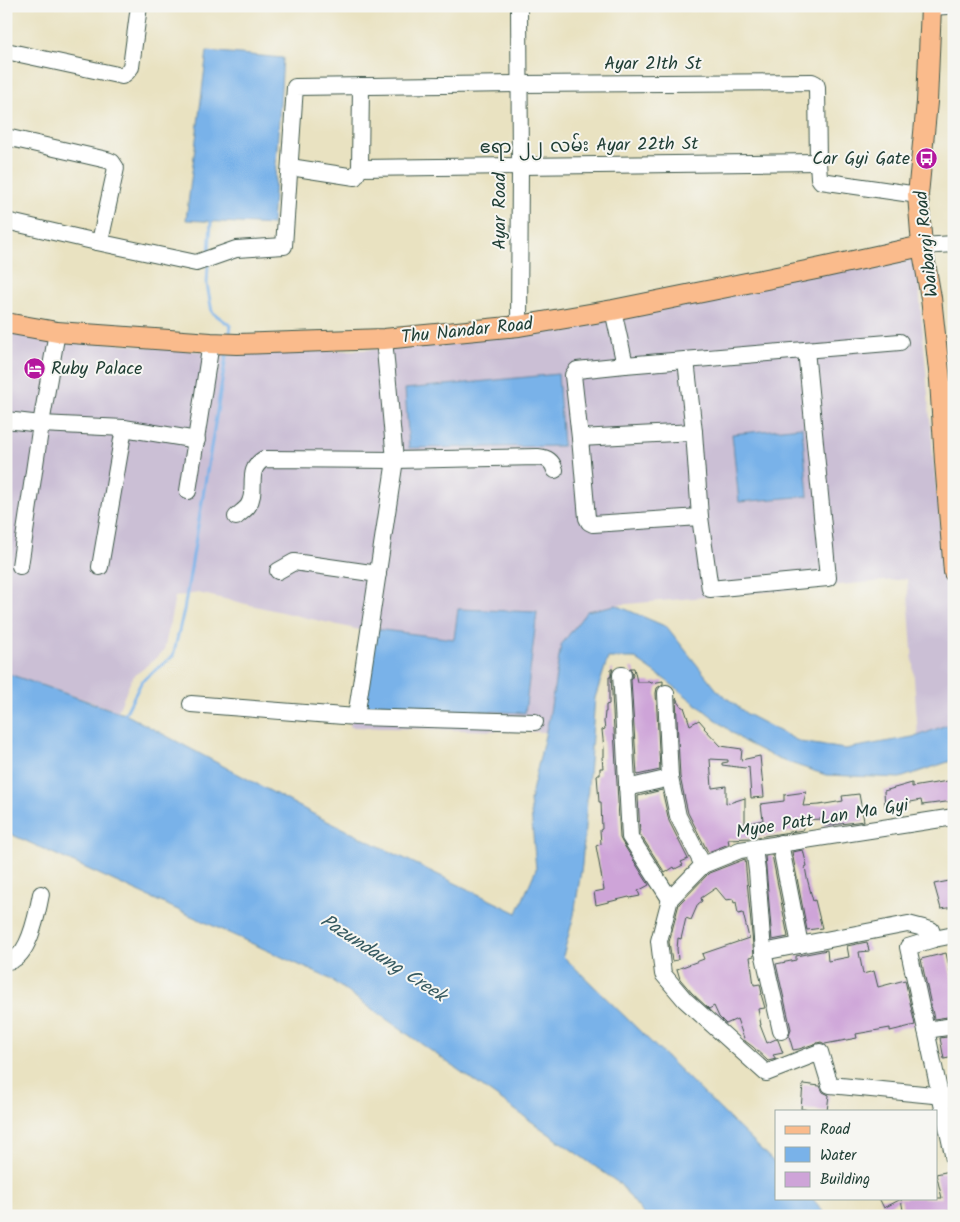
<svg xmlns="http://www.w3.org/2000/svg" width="960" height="1222" font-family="Kalam,'Noto Sans Myanmar',sans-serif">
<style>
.industrial{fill:#cbbfd5}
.water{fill:#79b2e9;stroke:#4c788e}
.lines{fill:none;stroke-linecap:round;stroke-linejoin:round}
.stream{stroke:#79b2e9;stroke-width:3}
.building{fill:#cea4d8}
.minor-casing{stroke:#3d5649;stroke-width:18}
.major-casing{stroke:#3d5649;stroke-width:22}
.minor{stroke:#fff;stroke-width:16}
.major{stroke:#fabb8c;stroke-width:20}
.labels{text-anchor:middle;stroke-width:4;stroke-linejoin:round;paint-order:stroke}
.street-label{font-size:18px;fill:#1f3d34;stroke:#f6f6f2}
.poi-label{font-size:18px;fill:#1f3d34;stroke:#f6f6f2;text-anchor:end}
.water-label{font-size:19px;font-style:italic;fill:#365a61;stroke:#f6f6f2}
</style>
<rect width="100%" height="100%" fill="#f6f6f2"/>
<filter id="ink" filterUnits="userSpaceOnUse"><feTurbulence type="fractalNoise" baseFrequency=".02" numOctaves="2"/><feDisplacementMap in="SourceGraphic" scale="10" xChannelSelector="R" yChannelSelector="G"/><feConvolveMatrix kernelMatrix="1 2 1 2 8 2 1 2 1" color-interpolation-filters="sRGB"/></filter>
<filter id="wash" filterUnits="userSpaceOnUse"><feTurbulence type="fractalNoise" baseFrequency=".0096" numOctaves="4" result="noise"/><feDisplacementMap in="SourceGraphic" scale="20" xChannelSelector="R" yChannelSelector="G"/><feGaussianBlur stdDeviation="1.12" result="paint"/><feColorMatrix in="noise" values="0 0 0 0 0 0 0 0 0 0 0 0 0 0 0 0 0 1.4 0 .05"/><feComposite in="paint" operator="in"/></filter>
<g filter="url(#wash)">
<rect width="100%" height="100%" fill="#e9e2c1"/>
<path class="industrial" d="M905 253 917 263 934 465 946 581 954 625V722L918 736 907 579 616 605 587 611 549 718 546 732 350 727 364 631 198 593 175 597 164 651 132 678 118 711 6 673V332L69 339 229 354 386 349Z"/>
<g class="water">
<path d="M207 51 283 58 272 225 186 220Z"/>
<path d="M558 374 563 446 409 448 405 389Z"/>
<path d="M802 427 808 496 739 502 732 434Z"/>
<path d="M616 605 667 627 717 690 747 714 800 742 845 749 918 736 954 722V760L900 778 826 775 778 759 743 741 667 681 634 658H608L595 698 582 865 574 915 563 956 776 1164V1198H812L827 1216H645L620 1184 328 978 6 832V673L127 715 321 818 517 913 536 869 530 800 549 718 561 645 587 611Z"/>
<path d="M458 609 537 612 525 713 364 706 375 629 454 639Z"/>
</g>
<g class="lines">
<g class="stream">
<path d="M209 253 211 222"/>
<path d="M208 265 207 284 212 312 231 326 229 338"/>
<path d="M124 716 142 681 173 656 184 610 227 351"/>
</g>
</g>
<g id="blocks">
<g class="building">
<path d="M630 668H634L637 682H650L651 683 663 681V684L657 688 656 693 660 770 637 775 631 680 633 675Z"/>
<path d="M611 669H613L611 676 620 838 622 842 649 885 638 891 640 896 630 898 629 897 596 905 594 892 604 890 596 846 601 844 600 830 602 829 601 802H599L597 775H600V768H603L602 757H604V749L602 730 605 729 604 722 605 712H606V705L609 704V677H611Z"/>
<path d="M676 698 682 707H684L690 725 699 720 705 727 704 728 721 746 742 749 741 760 760 756 764 797 751 798 749 767 745 768 722 765V763L728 762V760L710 759 712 788 726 786V804L745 798V824L763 820 761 804 784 801V795L806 792 803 806 819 805 843 801 842 796 859 794 864 821 824 826 822 819 802 820 803 830 751 838 728 839 729 844 708 852 688 813 680 777Z"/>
<path d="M954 780V801L922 805 921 800 885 807 884 791 912 783V787Z"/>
<path d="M662 790 669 821 688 859 681 862 683 865 675 869 674 867 665 873 640 834 638 796Z"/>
<path d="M803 850 807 866 805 867 807 878 813 901 815 900 822 928 807 930 792 852Z"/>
<path d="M772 855 788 937 772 940 765 856Z"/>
<path d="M745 859 754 956 750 957 754 985 760 984 762 994H761L765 1008 758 1009 761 1025H760L767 1043 776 1039 778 1040 783 1053 773 1055 776 1059 768 1061 753 1047 745 1041 737 1019 726 1024 719 1017 714 1006 709 1009 692 993 680 979 677 969 704 959 702 954 749 938 743 913 738 914 736 902 734 903 733 899 726 900 716 888 701 898 702 901 698 904 691 920 686 918 681 939 678 938 677 949 678 960 672 961 669 942 679 904 709 873Z"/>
<path d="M954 880V907L941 909 934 884Z"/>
<path d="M867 942 869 951 859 952 863 974 874 971 878 987 905 980 915 1025 890 1031V1028L856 1034 857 1038 825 1044 821 1042 817 1043 799 1049 793 1050 789 1036 791 1029 776 964 796 960V956L827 950 828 961 849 957 847 946Z"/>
<path d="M946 953 954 989V1016L934 1019 921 959Z"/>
<path d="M954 1036V1057L944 1059 940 1038Z"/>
<path d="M803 1084 820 1086 823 1092 829 1095 827 1111 801 1109Z"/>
<path d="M950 1171 954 1190V1210L942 1212 943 1216H904L901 1199 884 1208 879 1198H942L936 1174Z"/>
</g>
</g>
</g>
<g filter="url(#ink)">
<use href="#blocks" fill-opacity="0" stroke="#3d5649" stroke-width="1"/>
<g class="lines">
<defs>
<g id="minor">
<path d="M519 6 520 167 519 326"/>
<path d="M931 7 947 6"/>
<path d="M6 51 122 76 127 72 131 67 139 6"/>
<path d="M6 137 107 160 112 162 116 168 101 237 97 242 6 221"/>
<path d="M290 167 355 177 360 168 361 86"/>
<path d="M360 168 818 162"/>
<path d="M97 242 196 263 236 249 284 246 295 87 520 84 812 82 816 84 817 87 818 162 819 178 821 181 918 195"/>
<path d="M922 246 954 244"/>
<path d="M613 310 625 365 900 342"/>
<path d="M686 360 694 432 700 517 710 589 828 578 806 350"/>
<path d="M625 365 577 370 573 375 580 438 587 518 589 522 593 524 700 517"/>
<path d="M6 420 41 424 124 428 197 440"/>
<path d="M580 438 694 432"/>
<path d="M188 491 211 343"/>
<path d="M236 517C240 513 245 510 248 506 259 489 244 471 264 459L395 460 538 457C548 458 552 461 555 470"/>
<path d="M20 566 41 424 57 332"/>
<path d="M100 567 124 428"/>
<path d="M278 571 294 562 378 574"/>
<path d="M623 675H621L622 690 630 837 670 899"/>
<path d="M666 693 670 778 678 816 703 865"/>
<path d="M191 704 356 717 535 722"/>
<path d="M356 717 395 460 384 339"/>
<path d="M627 788 670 778"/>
<path d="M954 817 740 850 703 865 670 899 659 941 663 974 685 1000 766 1073 820 1052 830 1085 954 1097"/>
<path d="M780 843 800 945"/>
<path d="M754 848 757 871 763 952 781 1031"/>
<path d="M954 935 934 939 908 947 954 1159"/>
<path d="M763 952 908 924 931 930 934 939"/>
<path d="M6 961C9 961 12 961 14 959 30 951 38 910 41 894"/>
<path d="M926 1030 954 1026"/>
</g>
<g id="major">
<path d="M931 6 927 102 918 195 922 246 931 298 940 380 945 462 954 572"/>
<path d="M6 323 57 332 211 343 237 344 384 339 519 326 613 310 821 268 922 246"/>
</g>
</defs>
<use href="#minor" class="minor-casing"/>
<use href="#major" class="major-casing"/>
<use href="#minor" class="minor"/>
<use href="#major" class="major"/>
</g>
</g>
<defs>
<symbol id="bus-disc" viewBox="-11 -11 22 22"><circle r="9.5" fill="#b5179e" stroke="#f6f6f2"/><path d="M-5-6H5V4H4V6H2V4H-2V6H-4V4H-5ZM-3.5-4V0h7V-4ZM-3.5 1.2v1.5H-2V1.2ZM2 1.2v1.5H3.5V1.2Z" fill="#fff"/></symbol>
<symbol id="hotel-disc" viewBox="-11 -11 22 22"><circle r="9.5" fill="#b5179e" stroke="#f6f6f2"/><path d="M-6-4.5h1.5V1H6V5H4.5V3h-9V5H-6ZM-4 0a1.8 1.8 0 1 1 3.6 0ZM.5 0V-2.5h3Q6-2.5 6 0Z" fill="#fff"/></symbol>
</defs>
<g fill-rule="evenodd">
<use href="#bus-disc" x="914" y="146" width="25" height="25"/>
<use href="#hotel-disc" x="22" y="356" width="25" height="25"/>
</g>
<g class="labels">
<g class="street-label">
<text x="653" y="69">Ayar 21th St</text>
<text transform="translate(589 145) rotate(-1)" y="6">ဧရာ ၂၂ လမ်း Ayar 22th St</text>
<text transform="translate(499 211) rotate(-90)" y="6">Ayar Road</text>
<text transform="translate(926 244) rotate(-96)" y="6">Waibargi Road</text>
<text transform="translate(467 330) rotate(-6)" y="6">Thu Nandar Road</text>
<text transform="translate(822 818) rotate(-9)" y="6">Myoe Patt Lan Ma Gyi</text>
</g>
<g class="poi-label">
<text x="910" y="164">Car Gyi Gate</text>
<text x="51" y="374" text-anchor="start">Ruby Palace</text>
</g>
<g class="water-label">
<text transform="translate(384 957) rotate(33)" y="7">Pazundaung Creek</text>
</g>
</g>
<rect width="960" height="1222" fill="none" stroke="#f6f6f2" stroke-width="25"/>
<rect x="775" y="1110" width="162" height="90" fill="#f6f6f2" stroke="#a0aca6"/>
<rect x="785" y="1126" width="25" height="8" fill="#fabb8c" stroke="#a0aca6"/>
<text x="820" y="1134" font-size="15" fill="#1f3d34">Road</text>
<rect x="785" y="1147" width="25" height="15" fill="#79b2e9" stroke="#a0aca6"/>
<text x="820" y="1160" font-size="15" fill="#1f3d34">Water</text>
<rect x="785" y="1172" width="25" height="15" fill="#cea4d8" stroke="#a0aca6"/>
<text x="820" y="1184" font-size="15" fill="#1f3d34">Building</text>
</svg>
